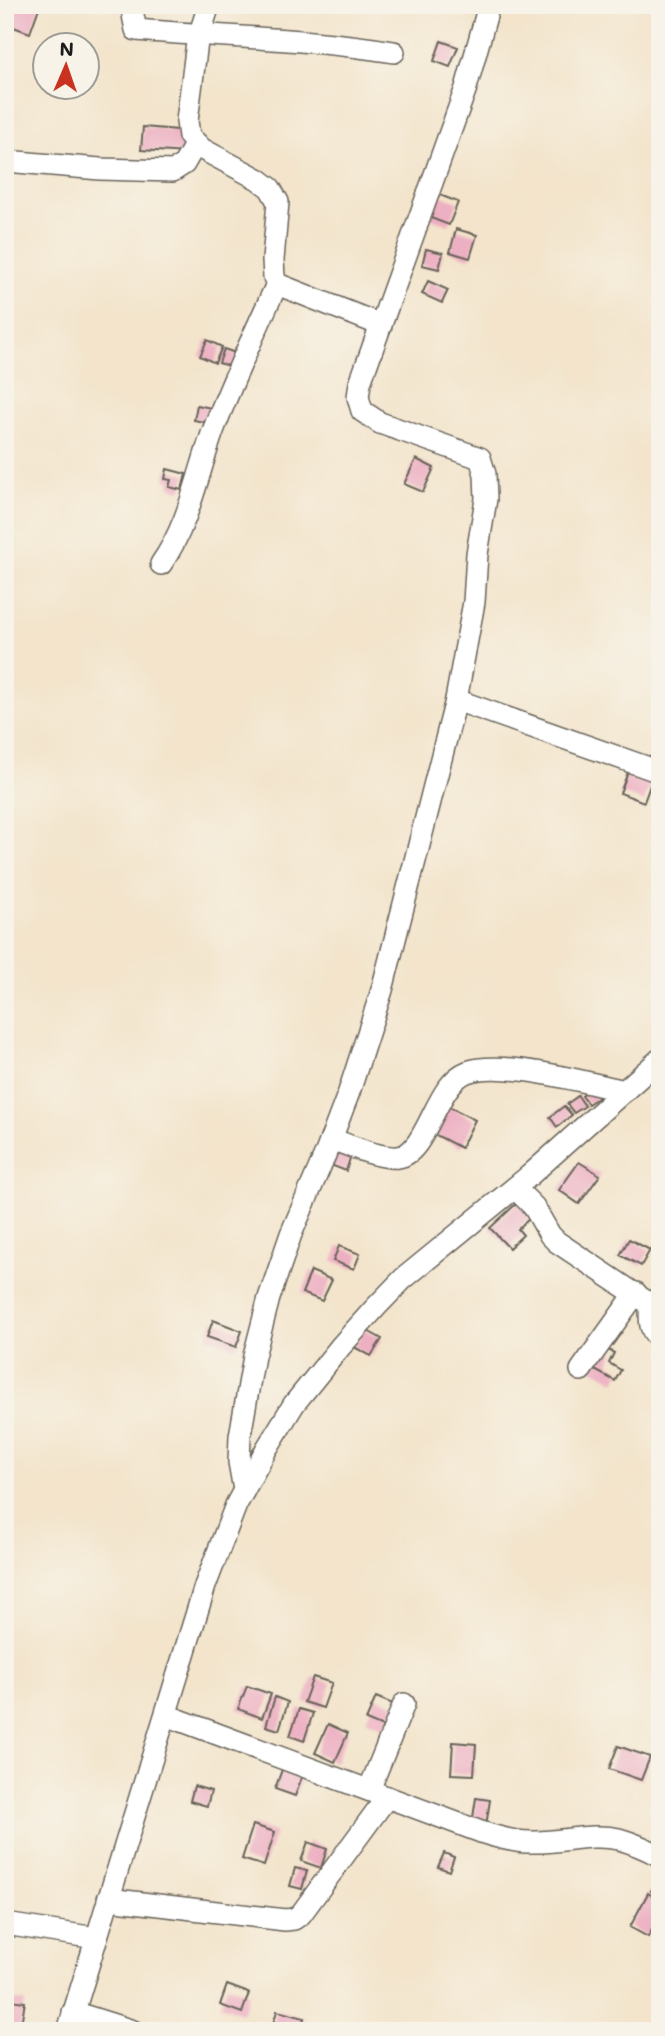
<svg xmlns="http://www.w3.org/2000/svg" width="665" height="2036" font-family="Mali,sans-serif">
<style>
.building{fill:#edafc2}
.lines{fill:none;stroke-linecap:round;stroke-linejoin:round}
.minor-casing{stroke:#676259;stroke-width:24}
.minor{stroke:#fff;stroke-width:21}
</style>
<rect width="100%" height="100%" fill="#f7f3e8"/>
<filter id="ink" filterUnits="userSpaceOnUse"><feTurbulence type="fractalNoise" baseFrequency=".0143" numOctaves="2"/><feDisplacementMap in="SourceGraphic" scale="14" xChannelSelector="R" yChannelSelector="G"/><feConvolveMatrix kernelMatrix="1 2 1 2 8 2 1 2 1" color-interpolation-filters="sRGB"/></filter>
<filter id="wash" filterUnits="userSpaceOnUse"><feTurbulence type="fractalNoise" baseFrequency=".00686" numOctaves="4" result="noise"/><feDisplacementMap in="SourceGraphic" scale="28" xChannelSelector="R" yChannelSelector="G"/><feGaussianBlur stdDeviation="1.57" result="paint"/><feColorMatrix in="noise" values="0 0 0 0 0 0 0 0 0 0 0 0 0 0 0 0 0 1.4 0 .05"/><feComposite in="paint" operator="in"/></filter>
<g filter="url(#wash)">
<rect width="100%" height="100%" fill="#f3e4cb"/>
<g id="blocks">
<g class="building">
<path d="M5 5H40L30 33 5 24Z"/>
<path d="M441 41 458 47 450 67 434 61Z"/>
<path d="M143 127 189 131 187 153 141 150Z"/>
<path d="M432 192 458 202 449 225 423 215Z"/>
<path d="M456 229 477 235 470 258 450 252Z"/>
<path d="M426 249 443 253 439 269 422 265Z"/>
<path d="M428 281 448 290 442 303 422 294Z"/>
<path d="M207 340 222 347 215 363 200 356Z"/>
<path d="M224 349 241 355 237 369 219 363Z"/>
<path d="M197 405 216 409 214 424 194 420Z"/>
<path d="M416 459 434 468 423 492 404 484Z"/>
<path d="M167 469 186 474 182 490 169 487 171 480 165 479Z"/>
<path d="M629 769 653 777 644 802 620 793Z"/>
<path d="M592 1088 599 1097 588 1104 582 1096Z"/>
<path d="M578 1096 585 1106 574 1113 567 1104Z"/>
<path d="M444 1104 475 1120 461 1148 430 1132Z"/>
<path d="M564 1106 572 1115 557 1127 550 1117Z"/>
<path d="M334 1146 352 1152 346 1171 328 1164Z"/>
<path d="M579 1162 600 1175 579 1204 559 1190Z"/>
<path d="M517 1203 531 1217 518 1229 523 1235 509 1248 490 1228Z"/>
<path d="M629 1239 650 1250 641 1266 620 1255Z"/>
<path d="M339 1246 360 1254 354 1269 333 1261Z"/>
<path d="M311 1271 332 1280 322 1301 302 1293Z"/>
<path d="M213 1320 242 1331 236 1347 207 1337Z"/>
<path d="M364 1329 382 1339 371 1356 354 1347Z"/>
<path d="M603 1347 614 1353 609 1363 621 1370 615 1381 591 1368Z"/>
<path d="M313 1677 332 1683 323 1708 304 1702Z"/>
<path d="M247 1686 271 1694 262 1718 238 1709Z"/>
<path d="M275 1697 288 1702 279 1730 266 1726Z"/>
<path d="M376 1697 395 1705 385 1728 366 1720Z"/>
<path d="M299 1709 313 1713 304 1741 290 1736Z"/>
<path d="M328 1724 348 1733 335 1762 315 1753Z"/>
<path d="M453 1742 476 1744 474 1775 451 1774Z"/>
<path d="M618 1746 650 1757 641 1780 609 1769Z"/>
<path d="M284 1764 304 1771 295 1796 275 1789Z"/>
<path d="M194 1786 211 1791 207 1806 190 1801Z"/>
<path d="M476 1798 490 1800 486 1826 472 1824Z"/>
<path d="M253 1825 275 1832 264 1866 242 1859Z"/>
<path d="M308 1842 327 1849 321 1868 301 1861Z"/>
<path d="M444 1853 454 1857 449 1871 438 1867Z"/>
<path d="M295 1868 307 1871 302 1889 290 1886Z"/>
<path d="M660 1874V1895L651 1891Z"/>
<path d="M648 1893 660 1900V1915L648 1937 630 1927Z"/>
<path d="M227 1985 249 1993 242 2013 220 2005Z"/>
<path d="M5 1993 12 1995 11 2000 25 2002 20 2029 5 2027Z"/>
<path d="M277 2011 304 2018 301 2031 273 2024Z"/>
</g>
</g>
</g>
<g filter="url(#ink)">
<use href="#blocks" fill-opacity="0" stroke="#676259" stroke-width="2"/>
<g class="lines">
<defs>
<g id="minor">
<path d="M131 5 136 30C222 37 309 38 394 52"/>
<path d="M209 5 197 42 187 121 189 136 202 149 258 179 270 188 278 202 273 260 274 277 277 284 381 325"/>
<path d="M5 161 100 169 173 171 184 164 196 143"/>
<path d="M161 564C189 524 197 476 213 431 232 381 255 332 277 284"/>
<path d="M456 700 660 772"/>
<path d="M331 1139C349 1145 380 1159 398 1157 427 1154 435 1084 467 1072 501 1059 587 1083 625 1091"/>
<path d="M515 1188 534 1207 550 1235 557 1242 650 1304C651 1317 647 1330 660 1338"/>
<path d="M581 1370 636 1293"/>
<path d="M244 1490 239 1462 240 1436 254 1356 269 1298 291 1234 325 1155 349 1092 382 990 456 700 474 602 477 554 486 499 485 474 480 458 380 423 362 411 358 397 360 383 466 88 489 5"/>
<path d="M166 1715 481 1832C499 1838 517 1843 536 1842 563 1842 592 1833 619 1839 633 1843 647 1849 660 1856"/>
<path d="M369 1790 404 1704"/>
<path d="M108 1899 285 1920 294 1919 301 1914 387 1797"/>
<path d="M5 1924 96 1938"/>
<path d="M73 2012 133 2031"/>
<path d="M68 2031 205 1586 236 1505 267 1448 294 1404 341 1346 376 1307 403 1279 529 1176 660 1059"/>
</g>
</defs>
<use href="#minor" class="minor-casing"/>
<use href="#minor" class="minor"/>
</g>
</g>
<rect width="665" height="2036" fill="none" stroke="#f7f3e8" stroke-width="28"/>
<g transform="translate(66 66) rotate(2)"><circle r="33" fill="#f7f3e8" stroke="#9f9d96" stroke-width="2"/>
<path d="M0-5L12 26L0 18L-12 26Z" fill="#c8321e"/>
<text y="-10" font-size="19" font-weight="bold" text-anchor="middle" fill="#1c1c1c">N</text>
</g>
</svg>
